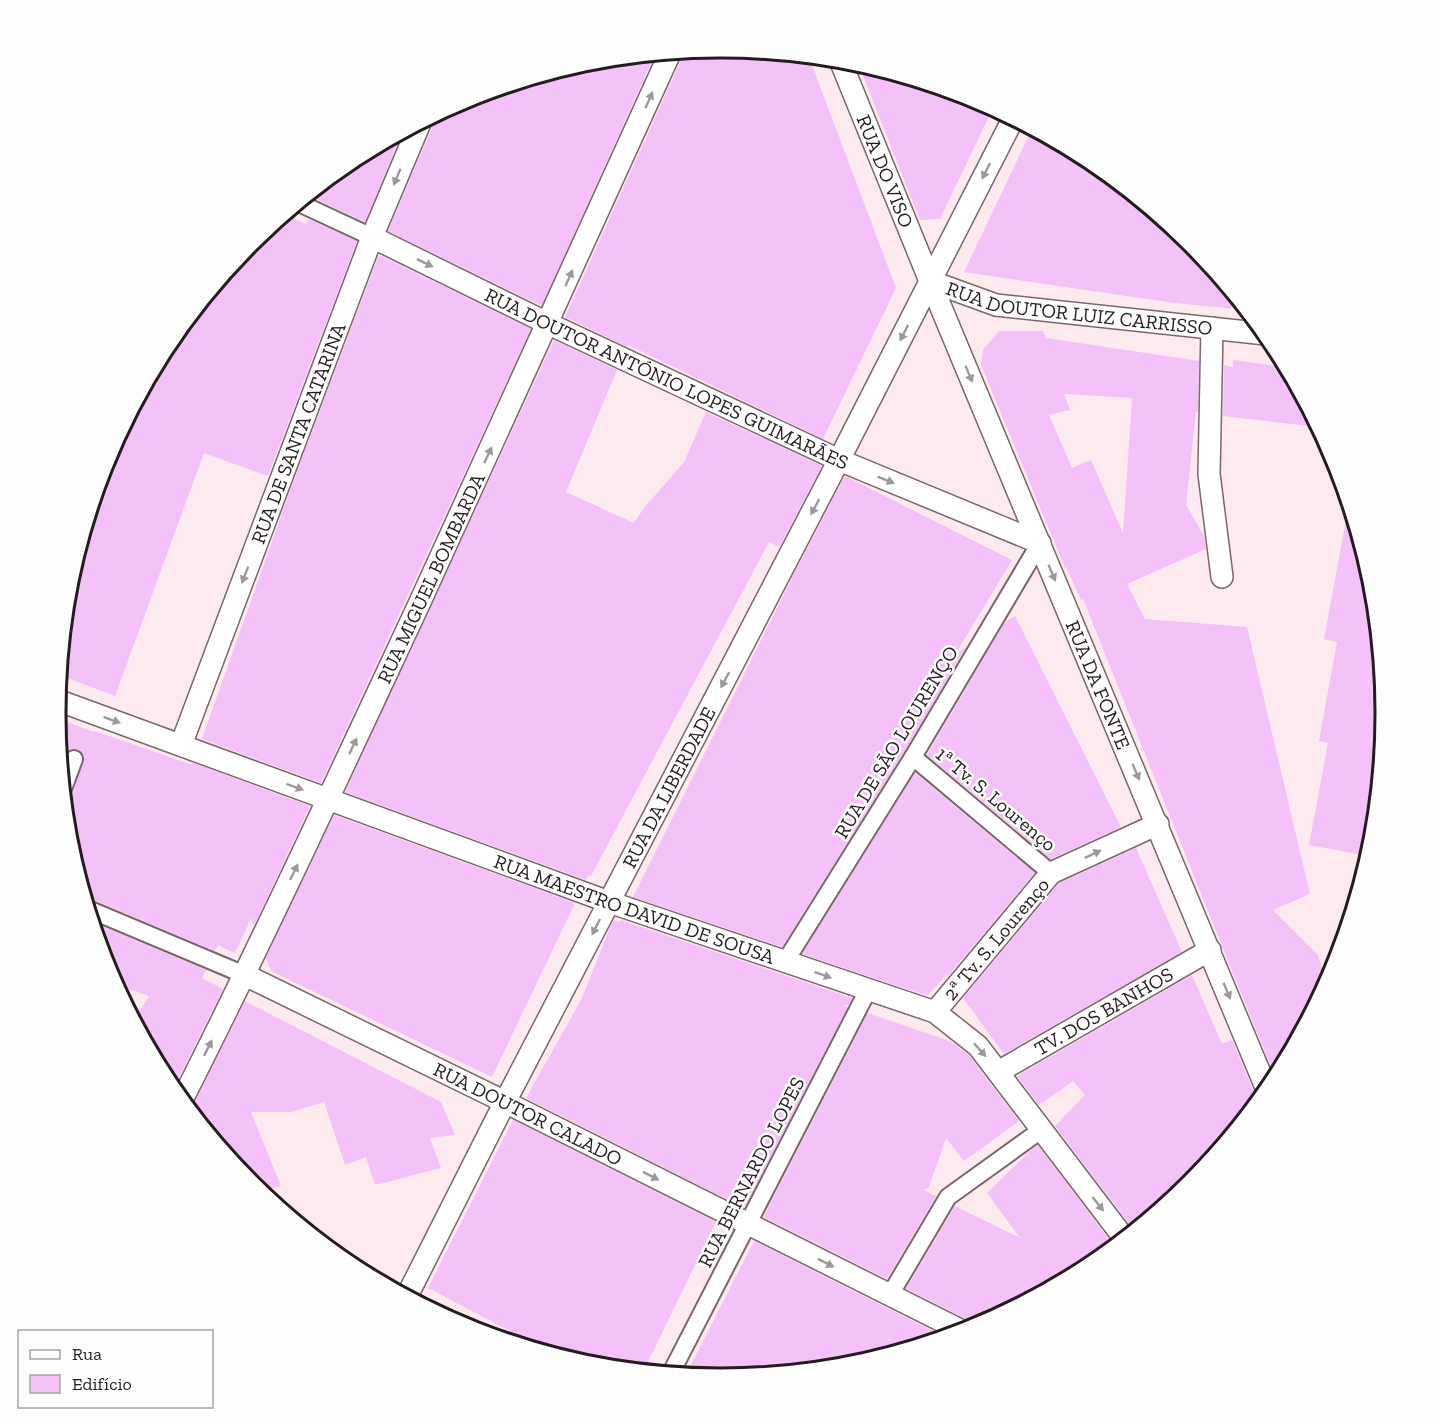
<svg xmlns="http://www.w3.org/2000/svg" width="1441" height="1426" font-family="'Zilla Slab',serif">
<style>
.building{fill:#f4c2f8;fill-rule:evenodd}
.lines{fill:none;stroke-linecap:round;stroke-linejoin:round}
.pedestrian-casing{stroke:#7a666c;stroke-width:20}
.minor-casing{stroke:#7a666c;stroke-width:24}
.pedestrian{stroke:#fff;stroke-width:16}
.minor{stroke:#fff;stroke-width:21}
.oneway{fill:#9c999a}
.labels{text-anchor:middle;stroke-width:5;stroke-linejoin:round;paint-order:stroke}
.street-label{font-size:20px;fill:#241c1f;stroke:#fdfdfd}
.rim{fill:none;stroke:#241c1f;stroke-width:3}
</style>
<rect width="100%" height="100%" fill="#fceaef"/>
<g class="building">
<path d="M721 48 809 57 896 288 823 439 628 345 627 347 565 317 682 58 683 52Z"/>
<path d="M655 54 542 306 388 231 432 128 433 122 431 117 466 98 591 61Z"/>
<path d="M858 63 975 99 993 108 940 219 920 220Z"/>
<path d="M1032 129 1090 160 1191 243 1246 310 1174 303 964 272Z"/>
<path d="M402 133 365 222 316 199 322 184 351 160Z"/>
<path d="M285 215 306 224 308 219 357 241 268 476 204 453 115 696 59 675 68 583 89 514 117 438 168 343 251 243Z"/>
<path d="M379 255 531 329 321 783 202 739 292 485Z"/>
<path d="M999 331H1043L1046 338 1199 361 1198 412H1196L1186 505 1204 536 1206 549 1127 584 1145 619 1247 627 1310 894 1273 910 1318 955 1326 984 1276 1078 1240 991 1083 599 1081 600 1066 567 1065 568 981 365 983 350ZM1064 394 1132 398 1123 533 1091 460 1072 468 1049 415 1070 410Z"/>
<path d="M554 340 617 370 566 492 634 523 644 508 684 462 706 412 822 466 779 547 769 542 591 876 588 875 586 880 345 792Z"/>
<path d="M1233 360 1286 367 1318 427 1223 416 1224 365 1233 367Z"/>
<path d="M845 476 1012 560 955 655 966 647 904 752 782 947 633 897 795 572Z"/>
<path d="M1349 504 1373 584 1385 711 1376 751 1382 752 1374 828 1368 856 1309 845 1328 743 1319 741 1337 642 1324 639Z"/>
<path d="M1015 616 1121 827 1051 859 927 755 1005 622Z"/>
<path d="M56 718 94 732 95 731 192 765 193 763 310 806 254 926 251 918 238 947 234 953 218 945 215 951 92 899H85L68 842 64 799 69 797 73 793 84 758 82 753 78 749H72L67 751 64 755 61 765Z"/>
<path d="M915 773 1035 873 947 977 946 975 928 995H925L802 954Z"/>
<path d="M334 815 575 903 492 1077 271 971 266 958Z"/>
<path d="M1136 848 1182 952 1004 1054 963 998 1059 883Z"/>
<path d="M614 920 620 922 621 920 852 998 849 1005H844L848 1007 745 1206 728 1197 727 1199 526 1098 581 1000 609 930Z"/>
<path d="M92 922 206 970 202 978 223 989 173 1089 167 1082 134 1020 149 996 115 984 106 967Z"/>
<path d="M1192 975 1222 1044 1232 1040 1255 1095 1259 1100 1190 1183 1134 1230 1055 1126 1085 1095 1073 1081 1039 1105 1017 1076Z"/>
<path d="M245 1001 441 1102 455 1135 430 1138 441 1168 375 1185 366 1157 345 1165 324 1102 291 1112H251L281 1186 260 1191 250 1183 190 1110 193 1106Z"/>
<path d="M868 1013 952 1042 969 1055 1019 1121 964 1161 946 1138 929 1187 924 1190 936 1196 887 1279 765 1218 764 1216Z"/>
<path d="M513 1120 716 1222 644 1370 590 1365 556 1355 428 1288Z"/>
<path d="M1038 1145 1114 1246 1090 1266 974 1328 972 1324 968 1320 906 1289 955 1206 1020 1238 987 1193 1030 1151Z"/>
<path d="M754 1241 945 1337 850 1365 720 1378 686 1375Z"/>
</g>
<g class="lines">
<defs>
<g id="pedestrian">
<path d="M299 203 372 237"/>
<path d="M913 757 1051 873"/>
<path d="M63 789 74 759"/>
<path d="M88 909 245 975"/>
<path d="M785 962 913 757 1040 543"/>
<path d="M890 1295 948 1197 1041 1130"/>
<path d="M671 1373 868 990"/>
</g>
<g id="minor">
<path id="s1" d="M840 60 930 281 1267 1090"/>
<path id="s2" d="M372 237 549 324 839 460 1040 543"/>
<path id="s3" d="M930 281 996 305 1266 334"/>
<path d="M1212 328 1209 474 1222 577"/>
<path id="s4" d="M57 700 609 902 935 1012 978 1046 1124 1238"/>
<path id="s5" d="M181 745 372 237 420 123"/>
<path id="s6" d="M245 975 505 1102 962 1331"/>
<path d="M935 1012 1051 873 1158 824"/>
<path id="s7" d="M998 1072 1210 950"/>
<path id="s8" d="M182 1100C265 936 342 769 420 602 504 420 588 237 670 53"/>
<path id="s9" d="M407 1296 505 1102 839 460 1013 119"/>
</g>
</defs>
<use href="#pedestrian" class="pedestrian-casing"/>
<use href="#minor" class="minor-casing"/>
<use href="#pedestrian" class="pedestrian"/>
<use href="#minor" class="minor"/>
</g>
<defs><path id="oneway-solid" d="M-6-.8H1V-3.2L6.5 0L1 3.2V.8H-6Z" transform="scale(1.5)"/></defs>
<g class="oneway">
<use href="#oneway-solid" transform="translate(649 100) rotate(-66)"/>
<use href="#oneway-solid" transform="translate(986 171) rotate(117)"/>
<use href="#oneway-solid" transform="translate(397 177) rotate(113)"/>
<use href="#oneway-solid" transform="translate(425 263) rotate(26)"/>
<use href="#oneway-solid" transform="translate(569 278) rotate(-66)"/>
<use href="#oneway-solid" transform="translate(904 333) rotate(117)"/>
<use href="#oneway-solid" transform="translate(969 374) rotate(67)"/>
<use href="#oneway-solid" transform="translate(488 455) rotate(-65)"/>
<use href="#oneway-solid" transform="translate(886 480) rotate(22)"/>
<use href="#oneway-solid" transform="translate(815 507) rotate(118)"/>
<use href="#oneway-solid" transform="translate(1052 573) rotate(67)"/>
<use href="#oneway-solid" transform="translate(245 575) rotate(111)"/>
<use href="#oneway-solid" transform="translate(725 680) rotate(118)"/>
<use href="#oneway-solid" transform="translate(112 720) rotate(20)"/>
<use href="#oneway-solid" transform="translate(353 746) rotate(-65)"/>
<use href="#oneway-solid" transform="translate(1136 772) rotate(67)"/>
<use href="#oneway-solid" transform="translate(295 787) rotate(20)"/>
<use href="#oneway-solid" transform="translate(1093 854) rotate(-25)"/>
<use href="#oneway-solid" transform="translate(294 872) rotate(-64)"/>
<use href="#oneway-solid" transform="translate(596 927) rotate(117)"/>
<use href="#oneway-solid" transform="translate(823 975) rotate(19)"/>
<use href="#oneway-solid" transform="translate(1227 991) rotate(67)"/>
<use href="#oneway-solid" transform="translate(208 1048) rotate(-63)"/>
<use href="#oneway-solid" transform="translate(980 1050) rotate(48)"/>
<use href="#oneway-solid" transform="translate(651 1176) rotate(27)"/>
<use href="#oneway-solid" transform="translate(1098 1204) rotate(52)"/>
<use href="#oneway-solid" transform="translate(826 1263) rotate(27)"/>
</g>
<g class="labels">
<g class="street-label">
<text dy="7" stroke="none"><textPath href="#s1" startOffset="120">RUA DO VISO</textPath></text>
<text dy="7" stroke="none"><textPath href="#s3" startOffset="153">RUA DOUTOR LUIZ CARRISSO</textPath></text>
<text dy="7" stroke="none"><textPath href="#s2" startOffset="327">RUA DOUTOR ANTÓNIO LOPES GUIMARÃES</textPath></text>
<text dy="7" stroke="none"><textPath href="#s5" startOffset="333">RUA DE SANTA CATARINA</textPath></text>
<text dy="7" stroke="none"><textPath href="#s8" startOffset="578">RUA MIGUEL BOMBARDA</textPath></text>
<text dy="7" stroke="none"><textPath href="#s1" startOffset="676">RUA DA FONTE</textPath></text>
<text transform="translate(896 742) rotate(-59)" y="7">RUA DE SÃO LOURENÇO</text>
<text dy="7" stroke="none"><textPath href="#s9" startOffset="572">RUA DA LIBERDADE</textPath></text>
<text transform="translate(996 799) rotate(40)" y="7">1ª Tv. S. Lourenço</text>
<text dy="7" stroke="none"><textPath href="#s4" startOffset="614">RUA MAESTRO DAVID DE SOUSA</textPath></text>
<text transform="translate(996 939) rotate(-50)" y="7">2ª Tv. S. Lourenço</text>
<text dy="7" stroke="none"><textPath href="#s7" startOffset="122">TV. DOS BANHOS</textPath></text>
<text dy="7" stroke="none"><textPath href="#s6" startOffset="315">RUA DOUTOR CALADO</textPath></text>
<text transform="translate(751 1172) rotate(-63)" y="7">RUA BERNARDO LOPES</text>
</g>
</g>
<path d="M0 0H1441V1426H0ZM720 58H721A654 654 0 0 1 1375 712V714A654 654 0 0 1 721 1368H720A654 654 0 0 1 66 714V712A654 654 0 0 1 720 58Z" fill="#fdfdfd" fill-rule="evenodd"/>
<path class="rim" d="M720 58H721A654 654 0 0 1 1375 712V714A654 654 0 0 1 721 1368H720A654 654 0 0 1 66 714V712A654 654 0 0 1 720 58Z"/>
<rect x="18" y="1330" width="195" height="78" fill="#fdfdfd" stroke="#a6a3a4" stroke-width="1.5"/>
<rect x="30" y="1350" width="30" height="9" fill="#ffffff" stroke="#a6a3a4" stroke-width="1.5"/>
<text x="72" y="1360" font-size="18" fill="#241c1f">Rua</text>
<rect x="30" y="1375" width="30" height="18" fill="#f4c2f8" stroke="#a6a3a4" stroke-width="1.5"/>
<text x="72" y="1390" font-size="18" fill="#241c1f">Edifício</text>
</svg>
